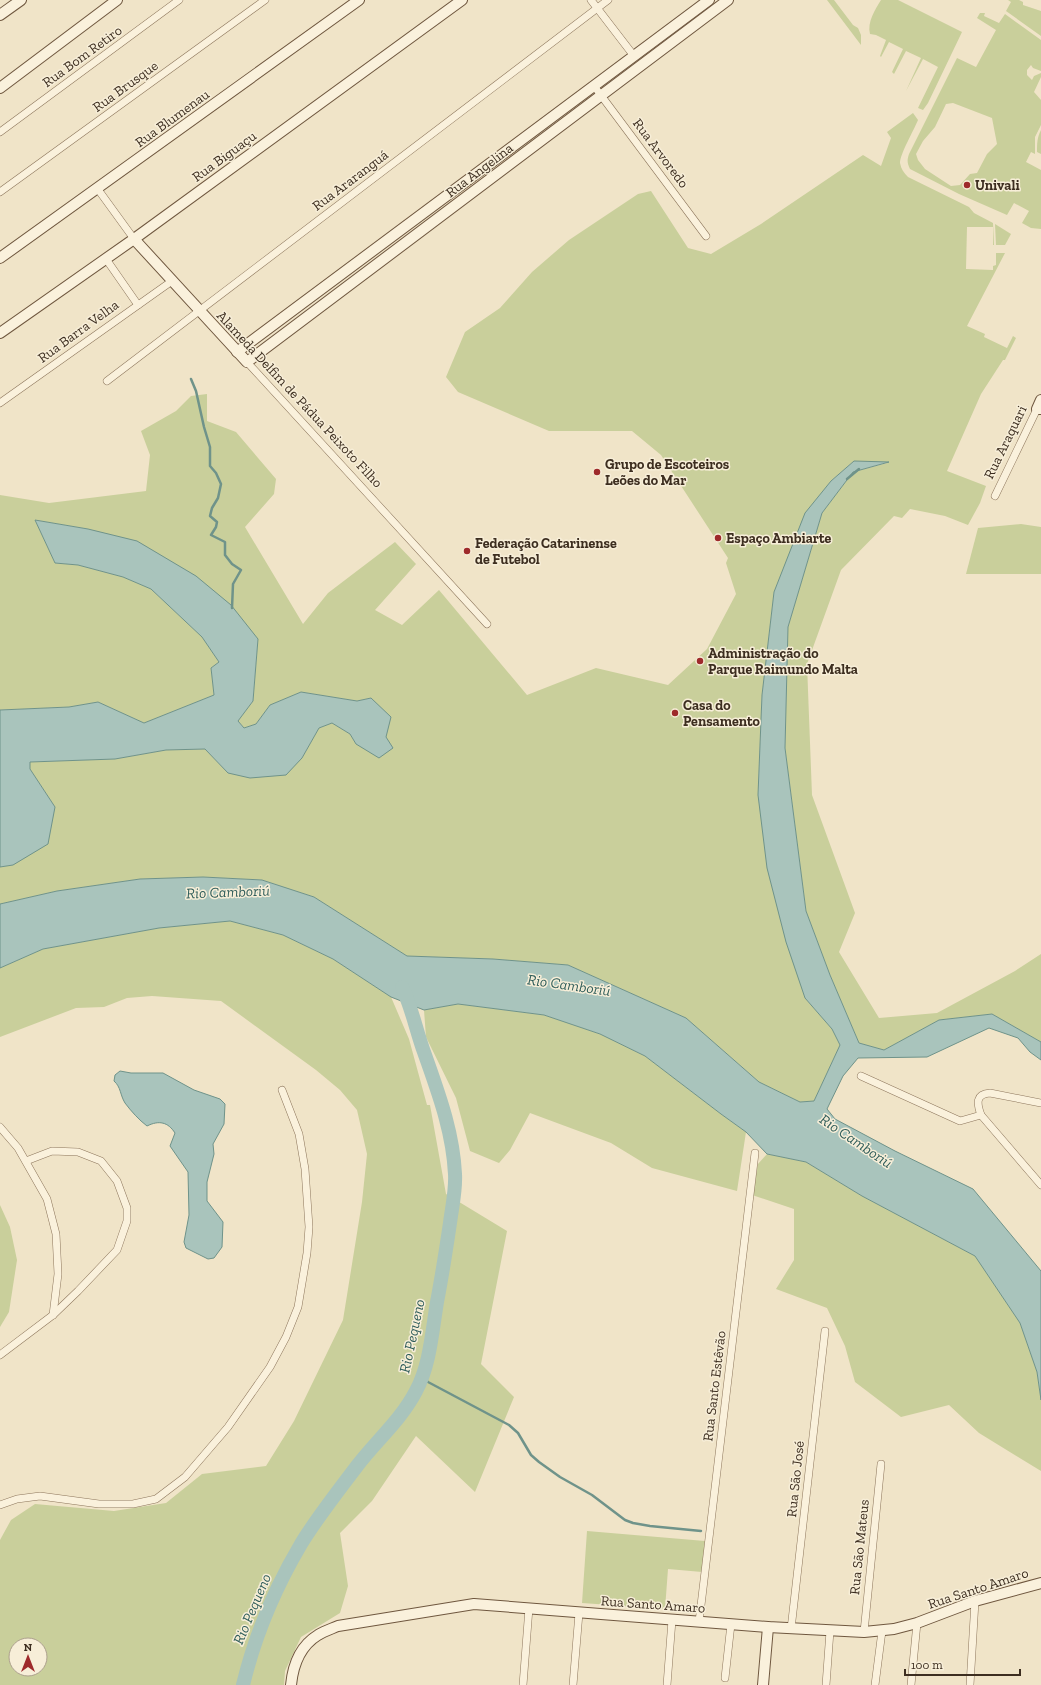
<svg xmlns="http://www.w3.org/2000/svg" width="1041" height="1685" font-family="'Zilla Slab',serif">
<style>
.green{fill:#c9cf9b;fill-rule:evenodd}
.water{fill:#a9c4bc;stroke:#6f938a}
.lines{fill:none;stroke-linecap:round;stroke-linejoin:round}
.stream{stroke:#6f938a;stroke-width:2.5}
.river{stroke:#a9c4bc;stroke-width:14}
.street-casing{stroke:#8d765c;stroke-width:8}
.secondary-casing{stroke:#6f573f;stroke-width:12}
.street{stroke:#faf1dc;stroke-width:7}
.secondary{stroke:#faf1dc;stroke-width:10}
.poi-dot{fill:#9e2a2b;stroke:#f7eed8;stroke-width:1.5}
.labels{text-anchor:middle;stroke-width:3;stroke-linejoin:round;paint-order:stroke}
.street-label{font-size:14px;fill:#3d2e20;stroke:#f7eed8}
.poi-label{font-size:14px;font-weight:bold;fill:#3d2e20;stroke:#f7eed8;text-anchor:start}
.water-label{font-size:15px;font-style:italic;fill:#2f5d5a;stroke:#f7eed8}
</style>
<rect width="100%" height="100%" fill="#f0e4c8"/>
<g class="green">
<path d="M827 0H834L853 25 858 28 861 35V45Z"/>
<path d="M881 0H898L962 32 928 103 923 110 918 108 938 67 923 59 906 91 921 58 906 51 894 74 892 72 903 49 889 42 881 57 880 56 886 40 876 35 870 34C867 22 875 10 881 0Z"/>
<path d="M1008 0H1019L1023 2V5L1041 11V36L1006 11 1011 2Z"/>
<path d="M980 13H985L984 16 999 23 1005 14 1041 40V71L1033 68 1031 65 1027 70V75L1032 80 1034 76 1041 73V77L1034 92 1041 100V125L1035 137V154L1031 152 1026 162 1041 170V229L1031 228 1022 223 1029 211 1014 203 1007 215 959 194 910 169C907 163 907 160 909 154L957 58 976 67 996 30 977 18ZM953 103 992 118 997 144 987 154 977 173 970 174 960 185 951 186 925 169 918 160 916 154 923 141 935 127 946 104Z"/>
<path d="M913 113 918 120C914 130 900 154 900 163 901 169 904 173 908 177L969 207 974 213 993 223 994 245H993V227H967L966 269 993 270V266L996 265V253H1005L967 326 985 334 984 337 1007 348 1013 336 1016 338 1005 360H1003L981 394 947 471 986 486 980 503 968 525 945 516 910 509 902 518 894 516 841 570 807 664 812 795 855 913 839 952 879 1018 937 1013 1015 971 1041 954V1042L992 1014 939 1020 884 1050 859 1043 830 975 806 911 785 748 788 627 822 513 853 472 887 463 854 461 831 481 774 592 762 695 758 795 805 998 832 1029 840 1045 814 1101 800 1102 759 1082 686 1018 568 965 493 959 407 956 314 897 262 880 203 877 140 879 57 891 0 904V867L13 865 55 807 30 769 29 762 115 759 166 750 205 749 228 773 302 758 319 728 332 723 350 734 356 744 386 737 371 698 357 701 301 692 270 705 256 724 244 728 238 721 253 701 258 639 88 529 35 520 55 563 78 565 123 577 151 589 202 637 219 662 211 668 214 695 144 723 98 702 69 707 0 710V495L49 503 146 491 150 455 141 431 176 411 191 396 207 394V421L236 432 276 479 274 494 245 527 303 624 328 593 395 542 416 564 375 610 402 625 439 590 527 695 596 668 668 685 707 649 736 594 726 563 728 558 661 455 632 431H549L458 392 446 377 465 332 500 308 532 272 569 240 638 194 651 191 688 248 711 254 761 224 863 155 881 166 891 138 887 132Z"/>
<path d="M1041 130V154L1037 152C1037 143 1037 138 1041 130Z"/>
<path d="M995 224 1011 234 1005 245H996Z"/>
<path d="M1021 524 1041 527V574H966L978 528Z"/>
<path d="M230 921 283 935 333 959 391 997 409 1039 427 1105H430L446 1194 507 1231 481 1364 514 1397 475 1492 416 1436 372 1501 340 1533 348 1586 340 1613 301 1637 285 1671 284 1685H0V1540L11 1520 35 1504 114 1511 166 1503 202 1474 266 1466 294 1421 343 1320 362 1202 367 1154 357 1110 340 1090 316 1070 221 1001 152 996 127 998 104 1007 76 1008 0 1037V968L43 949 159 928ZM16 1645H40V1669H16Z"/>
<path d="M458 1004 544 1015 600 1034 645 1056 721 1114 746 1132 737 1191 652 1168 611 1143 530 1113 510 1150 499 1163 470 1151 456 1098 426 1037 424 1010Z"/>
<path d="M767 1154 806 1162 862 1196 975 1256 1020 1323 1037 1372 1041 1400V1471L979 1433 949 1405 901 1417 855 1382 845 1346 827 1308 776 1289 794 1260V1209L752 1195 758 1164Z"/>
<path d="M0 1205 10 1227 17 1260 9 1312 0 1327Z"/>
<path d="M587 1531 705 1541 702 1572 668 1569 665 1609 582 1603Z"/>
</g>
<g class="water">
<path d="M854 461 889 462 853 472 822 513 788 627 785 748 806 911 830 975 859 1043 884 1050 939 1020 992 1014 1041 1042V1060L1030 1052 1018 1038 989 1028 927 1057 858 1058 843 1076 827 1109 835 1119 895 1151 973 1189 1041 1271V1400L1037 1372 1020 1323 975 1256 862 1196 806 1162 767 1154 746 1132 721 1114 645 1056 600 1034 544 1015 458 1004 424 1010 391 997 333 959 283 935 230 921 159 928 43 949 0 968V904L57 891 140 879 203 877 262 880 314 897 407 956 493 959 568 965 686 1018 759 1082 800 1102 814 1101 840 1045 832 1029 805 998 786 942 767 868 758 795 762 695 774 592 805 513 831 481Z"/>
<path d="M35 520 88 529 137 541 196 576 231 605 258 639 253 701 238 721 244 728 256 724 270 705 301 692 357 701 371 698 391 717 386 737 393 748 379 758 356 744 350 734 332 723 319 728 302 758 286 775 250 778 228 773 205 749 166 750 115 759 30 762V769L55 807 48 844 13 865 0 867V710L69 707 98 702 144 723 214 695 211 668 219 662 202 637 151 589 123 577 78 565 55 563Z"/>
<path d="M120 1071 131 1073H163L194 1090 220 1099 225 1104 224 1124 213 1144 214 1154 207 1182V1201L223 1222 222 1247 214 1258 208 1259 186 1248 184 1242 189 1215 188 1172 170 1146 175 1133C168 1122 159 1120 147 1126 139 1120 131 1111 125 1103 120 1095 121 1087 114 1081L115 1075Z"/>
</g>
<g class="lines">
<g class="stream">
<path d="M191 379 196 391 204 427 210 447V466L216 473 221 484 218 498 212 508 210 516 217 522 216 527 211 535 225 542V555L232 564 241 570 233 584 232 608"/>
<path d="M847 479 859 469"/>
<path d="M422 1377 428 1382 509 1425 518 1433 531 1455 539 1462 560 1477 592 1495 625 1520 633 1523 650 1526 701 1531"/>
</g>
<path class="river" d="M243 1685C255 1635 275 1588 301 1544 316 1519 339 1490 357 1466 376 1441 401 1420 416 1391 430 1365 432 1332 437 1302 442 1276 446 1250 450 1223 452 1207 456 1190 455 1174 453 1131 438 1092 424 1052 416 1030 412 1008 402 987"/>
<defs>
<g id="street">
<path d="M591 0 634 56"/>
<path d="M594 86 706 236"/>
<path d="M0 132 179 0"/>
<path d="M97 188 134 239"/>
<path d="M0 192 265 0"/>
<path d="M106 259 138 305"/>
<path d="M247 362 487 624"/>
<path d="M107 381 608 0"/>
<path d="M0 403 172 281"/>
<path d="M995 496 1037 409"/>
<path d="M861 1076 960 1121 981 1115"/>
<path d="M1041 1103 990 1093C975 1094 977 1104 981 1115L1041 1185"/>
<path d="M0 1127 18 1148 47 1199 56 1234 58 1274 53 1315"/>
<path d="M0 1355 53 1315 78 1291 117 1250 127 1221V1208L117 1181 101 1161 78 1152 52 1151 26 1161"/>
<path d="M0 1505 17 1499 40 1496 99 1504H133L156 1499 185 1477 228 1427 270 1367 286 1337 298 1307 307 1253 309 1227 305 1169 299 1134 282 1090"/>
<path d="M699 1622 755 1153"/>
<path d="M791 1629 825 1331"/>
<path d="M864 1632 881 1464"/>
<path d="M725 1678 731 1624"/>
<path d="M523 1685 529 1608"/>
<path d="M573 1685 579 1613"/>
<path d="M667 1685 672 1620"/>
<path d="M826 1685 830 1631"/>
<path d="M875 1685 882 1631"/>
<path d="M911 1685 917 1623"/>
<path d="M970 1685 975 1601"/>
</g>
<g id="secondary">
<path d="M0 15 21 0"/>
<path d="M0 88 117 0"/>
<path d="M134 239 247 362 728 0"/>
<path d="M0 258 359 0"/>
<path d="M0 333 134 239 462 0"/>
<path d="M237 352 709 0"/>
<path d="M1041 400 1037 409H1041"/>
<path d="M291 1685C293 1665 300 1646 318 1635 324 1631 331 1629 338 1626L474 1604 768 1627 864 1632 894 1629 917 1623 975 1601 1041 1583"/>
<path d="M763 1685 768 1627"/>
</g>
</defs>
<use href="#street" class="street-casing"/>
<use href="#secondary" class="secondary-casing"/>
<use href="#street" class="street"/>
<use href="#secondary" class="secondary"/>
</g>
<g class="poi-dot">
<circle cx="967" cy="185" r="4"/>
<circle cx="597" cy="472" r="4"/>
<circle cx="718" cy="538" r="4"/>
<circle cx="467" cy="551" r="4"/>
<circle cx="700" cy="661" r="4"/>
<circle cx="675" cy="713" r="4"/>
</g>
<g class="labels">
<g class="street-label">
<text transform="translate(82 56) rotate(-36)" y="5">Rua Bom Retiro</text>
<text transform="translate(125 86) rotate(-36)" y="5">Rua Brusque</text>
<text transform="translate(172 118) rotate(-36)" y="5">Rua Blumenau</text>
<text transform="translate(661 153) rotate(53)" y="5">Rua Arvoredo</text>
<text transform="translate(224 156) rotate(-36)" y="5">Rua Biguaçu</text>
<text transform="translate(479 170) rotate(-37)" y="5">Rua Angelina</text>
<text transform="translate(350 180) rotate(-37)" y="5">Rua Araranguá</text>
<text transform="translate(78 331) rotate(-36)" y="5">Rua Barra Velha</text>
<text transform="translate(300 399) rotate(47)" y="5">Alameda Delfim de Pádua Peixoto Filho</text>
<text transform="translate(1005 442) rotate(-64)" y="5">Rua Araquari</text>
<text transform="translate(714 1386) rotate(-83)" y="5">Rua Santo Estêvão</text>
<text transform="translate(795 1479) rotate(-84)" y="5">Rua São José</text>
<text transform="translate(859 1547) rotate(-84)" y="5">Rua São Mateus</text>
<text transform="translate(978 1588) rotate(-18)" y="5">Rua Santo Amaro</text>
<text transform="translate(653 1604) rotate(4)" y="5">Rua Santo Amaro</text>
</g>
<g class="poi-label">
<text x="975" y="190">Univali</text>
<text x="605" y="469">Grupo de Escoteiros<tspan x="605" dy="16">Leões do Mar</tspan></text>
<text x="726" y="543">Espaço Ambiarte</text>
<text x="475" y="548">Federação Catarinense<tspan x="475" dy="16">de Futebol</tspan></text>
<text x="708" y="658">Administração do<tspan x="708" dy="16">Parque Raimundo Malta</tspan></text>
<text x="683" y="710">Casa do<tspan x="683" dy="16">Pensamento</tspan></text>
</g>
<g class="water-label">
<text transform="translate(228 892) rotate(-2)" y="5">Rio Camboriú</text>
<text transform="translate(569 985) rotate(8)" y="5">Rio Camboriú</text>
<text transform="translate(856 1141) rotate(34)" y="5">Rio Camboriú</text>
<text transform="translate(412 1336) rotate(-78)" y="5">Rio Pequeno</text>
<text transform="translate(252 1609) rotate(-67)" y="5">Rio Pequeno</text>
</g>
</g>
<g transform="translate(28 1657)"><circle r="19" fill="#f7eed8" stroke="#ada18e"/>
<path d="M0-3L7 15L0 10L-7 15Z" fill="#9e2a2b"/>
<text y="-6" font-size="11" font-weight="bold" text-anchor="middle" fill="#3d2e20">N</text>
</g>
<path d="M905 1669v6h115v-6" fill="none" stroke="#3d2e20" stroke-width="2"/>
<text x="911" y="1669" font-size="12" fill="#3d2e20" stroke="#f7eed8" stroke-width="3" paint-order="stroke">100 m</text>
</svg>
